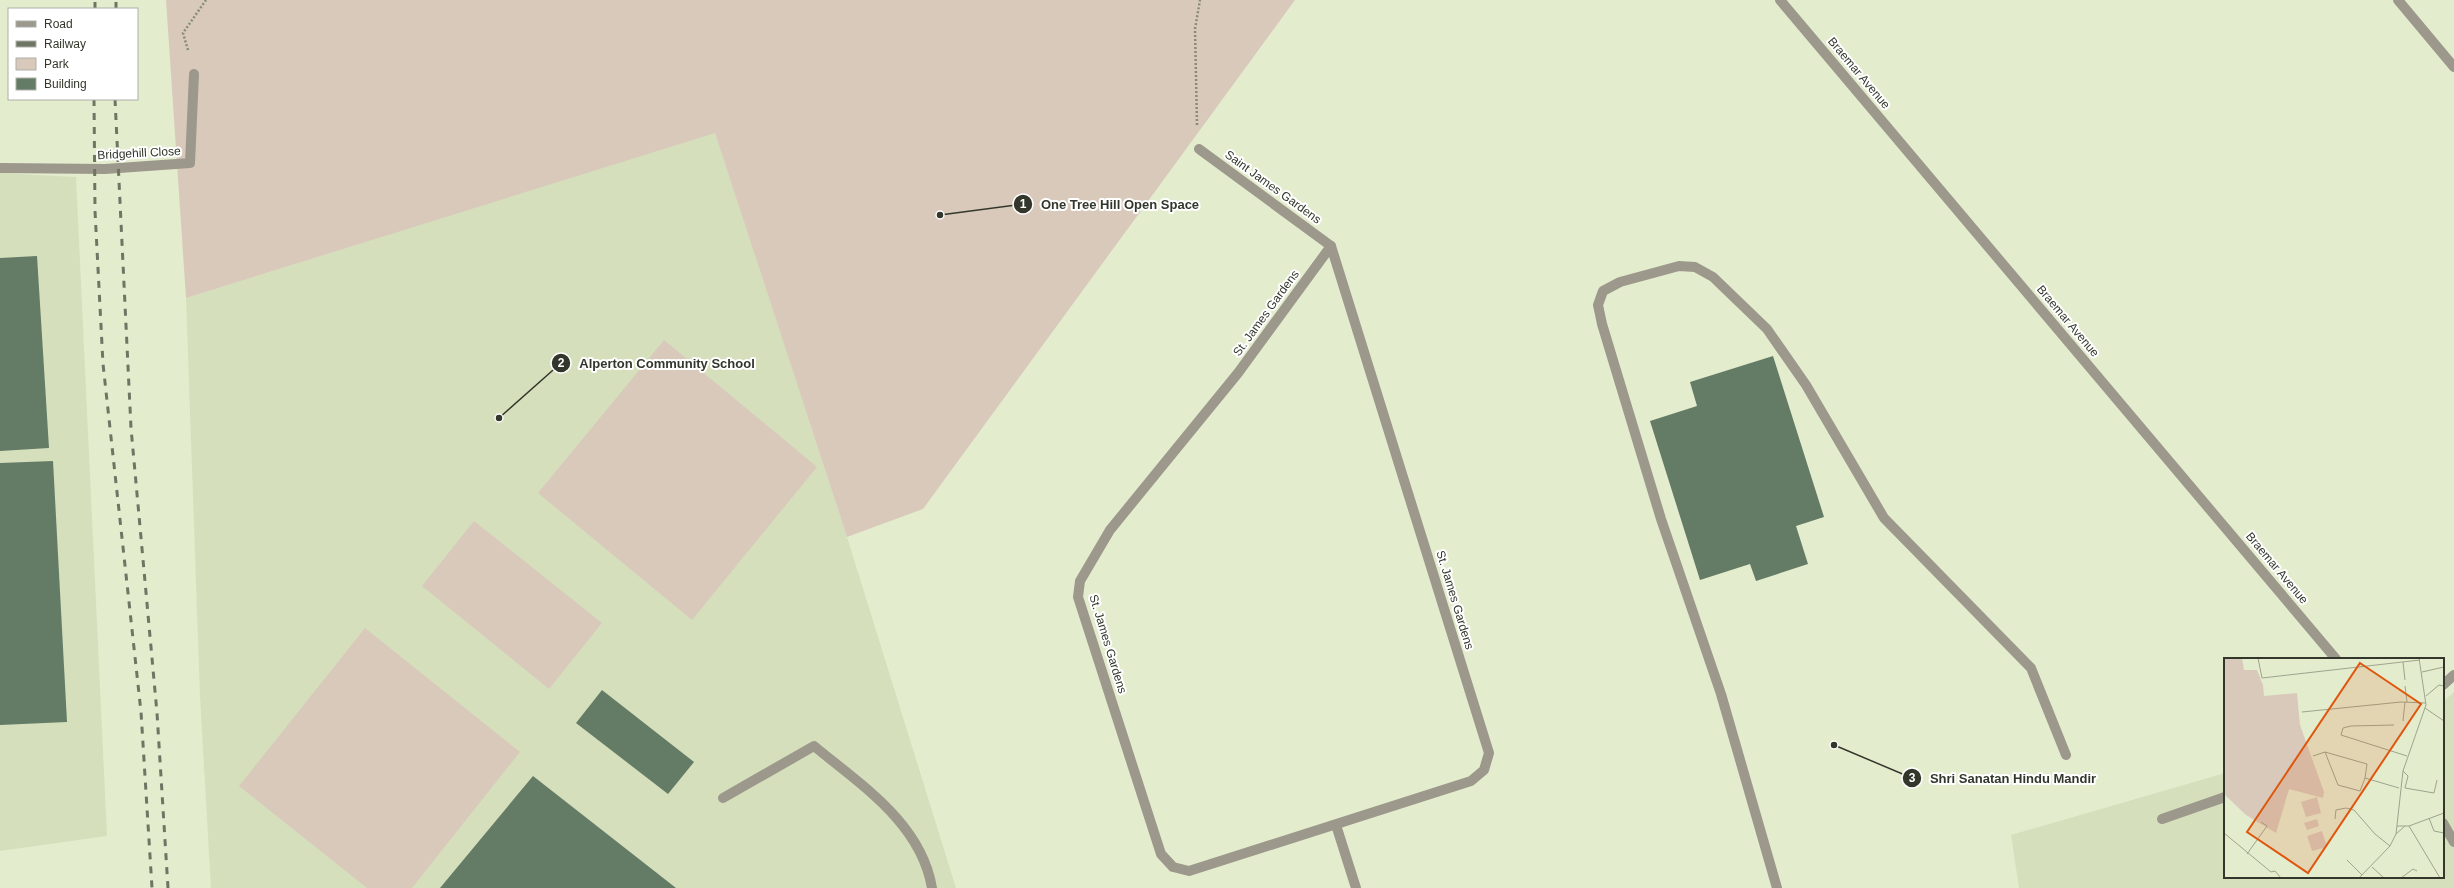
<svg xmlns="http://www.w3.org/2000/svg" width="2454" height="888" font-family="Arial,sans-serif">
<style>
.built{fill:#d5dfbc}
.green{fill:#d9c9bb}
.building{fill:#647c66}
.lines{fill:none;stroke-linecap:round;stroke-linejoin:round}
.path{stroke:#868c78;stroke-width:2.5;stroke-dasharray:2 2;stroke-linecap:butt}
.lane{stroke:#9c988b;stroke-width:10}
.street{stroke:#9c988b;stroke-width:10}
.rail{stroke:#6f7563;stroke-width:3;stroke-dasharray:7 7;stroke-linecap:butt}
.labels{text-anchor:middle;stroke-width:4;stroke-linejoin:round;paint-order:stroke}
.street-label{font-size:12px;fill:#33372b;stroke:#fff}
.inset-road{fill:none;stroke:#9da48d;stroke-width:1}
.view{fill:#df570e;fill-opacity:0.15;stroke:#df570e;stroke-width:2}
.inset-edge{fill:none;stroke:#33372b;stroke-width:2}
.leader{fill:none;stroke:#33372b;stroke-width:1.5}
.callout-dot{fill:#33372b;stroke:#fff;stroke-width:1.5}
.mark-label{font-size:12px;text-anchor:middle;font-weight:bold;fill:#fff}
.callout-label{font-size:13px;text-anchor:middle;font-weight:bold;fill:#33372b;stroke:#fff;stroke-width:4;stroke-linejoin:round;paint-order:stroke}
</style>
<rect width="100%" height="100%" fill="#e4ecce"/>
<g class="built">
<path d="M715 132 847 537 956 888H211L200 697 186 298Z"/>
<path d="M0 173 76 177 107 836 0 851Z"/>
<path d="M2454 692V888H2019L2011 835 2225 773V877H2443V702Z"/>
</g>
<g class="green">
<path d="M166 0H1295L923 509 847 537 715 133 186 298Z"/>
<path d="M664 340 817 467 692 620 538 493Z"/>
<path d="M474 521 602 623 549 689 422 586Z"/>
<path d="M365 628 520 752 412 888H367L239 786Z"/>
</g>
<g class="building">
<path d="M37 256 49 448 0 451V258Z"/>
<path d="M1773 356 1824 517 1796 526 1808 564 1756 581 1750 564 1700 580 1650 421 1697 406 1690 382Z"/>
<path d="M53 461 67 722 0 725V463Z"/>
<path d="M602 690 694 762 668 794 576 723Z"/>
<path d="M533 776 676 888H440Z"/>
</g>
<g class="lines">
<g class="path">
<path d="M188 50 183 33 206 0"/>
<path d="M1197 125 1195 29 1200 0"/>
</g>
<g class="lane">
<path d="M0 168 105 169 190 163 194 74"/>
<path d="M2443 685 2454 675"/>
<path d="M723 798 814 746C861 785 921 823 932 888"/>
<path d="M2162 819 2225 797"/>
<path d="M1777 888 1721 694 1661 519 1602 324 1598 305 1603 291 1620 282 1679 266 1695 267 1713 277 1767 329 1806 385 1884 518 2031 668 2066 755"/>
</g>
<g class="street">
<path d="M1780 0 2336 659"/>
<path d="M2398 0 2454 67"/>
<path d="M1199 149 1331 246"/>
<path d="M1331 246 1489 753 1484 770 1471 781 1189 871 1173 867 1161 854 1078 597 1080 581 1110 530 1238 373Z"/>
<path d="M2443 823 2454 842"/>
<path d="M1336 825 1356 888"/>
</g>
<g class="rail">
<path d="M95 9V0"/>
<path d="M116 9V0"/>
<path d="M94 99 95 211 103 364 141 712 152 888"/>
<path d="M115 99 131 428 157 713 168 888"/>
</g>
</g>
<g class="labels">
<g class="street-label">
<text transform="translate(1859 73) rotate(50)" y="4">Braemar Avenue</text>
<text transform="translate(139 153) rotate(-3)" y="4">Bridgehill Close</text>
<text transform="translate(1273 187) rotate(36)" y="4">Saint James Gardens</text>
<text transform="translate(1266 313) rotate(-54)" y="4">St. James Gardens</text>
<text transform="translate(2068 321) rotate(50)" y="4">Braemar Avenue</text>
<text transform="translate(2277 568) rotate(50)" y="4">Braemar Avenue</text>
<text transform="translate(1455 600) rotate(73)" y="4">St. James Gardens</text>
<text transform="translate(1108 644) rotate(73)" y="4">St. James Gardens</text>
</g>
</g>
<g transform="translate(2224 658)">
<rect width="220" height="220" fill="#e4ecce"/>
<path d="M0 0H18L20 12H33L39 27 40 38 73 35 76 67 100 134 99 140 65 131 52 175 22 157 0 136ZM93 139 97 155 82 159 77 144ZM93 161 95 168 83 172 80 165ZM98 173 103 189 88 193 83 178Z" fill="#d9c9bb"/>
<path class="inset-road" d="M34 0 38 20 196 2M179 4 181 22M198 14 220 9M181 28 183 44M202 38 215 27 220 28M201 50 220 63M78 54 177 44 202 45M179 63 181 44M170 67 127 68 119 70 117 77 183 98M89 98 101 94M179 113 184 118 181 130 210 135 213 122M141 120 143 106 101 94 114 127 136 133 141 120 175 130M205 160 210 173 220 175M111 161 112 152 122 150 130 152 151 176 166 188M173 168H185L220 155M185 168 216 220M0 175 47 214M172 176 181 168M23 196 43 168 37 164M123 202 138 217M148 209 160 220M47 214 51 213 57 220M135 220 166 188 172 176 179 113 202 47 195 0M177 220 189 211 193 213"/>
<path class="view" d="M136 5 197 46 84 215 23 174Z"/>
<rect width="220" height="220" class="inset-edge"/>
</g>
<path class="leader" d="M940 215L1023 204M499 418L561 363M1834 745L1912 778"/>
<g class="callout-dot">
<circle cx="940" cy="215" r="4"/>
<circle cx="499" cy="418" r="4"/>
<circle cx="1834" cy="745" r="4"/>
<circle cx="1023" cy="204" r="10"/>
<circle cx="561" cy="363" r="10"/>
<circle cx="1912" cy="778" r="10"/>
</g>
<g class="mark-label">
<text x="1023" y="208">1</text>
<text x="561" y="367">2</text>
<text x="1912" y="782">3</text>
</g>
<g class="callout-label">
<text x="1120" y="209">One Tree Hill Open Space</text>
<text x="667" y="368">Alperton Community School</text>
<text x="2013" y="783">Shri Sanatan Hindu Mandir</text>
</g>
<rect x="8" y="8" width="130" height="92" fill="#ffffff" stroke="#adafaa"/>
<rect x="16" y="21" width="20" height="6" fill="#9c988b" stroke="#adafaa"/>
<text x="44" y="28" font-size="12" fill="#33372b">Road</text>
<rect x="16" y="41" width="20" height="6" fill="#6f7563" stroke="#adafaa"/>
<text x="44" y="48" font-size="12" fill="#33372b">Railway</text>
<rect x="16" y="58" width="20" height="12" fill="#d9c9bb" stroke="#adafaa"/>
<text x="44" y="68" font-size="12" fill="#33372b">Park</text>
<rect x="16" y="78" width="20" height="12" fill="#647c66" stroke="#adafaa"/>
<text x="44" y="88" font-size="12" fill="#33372b">Building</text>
</svg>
